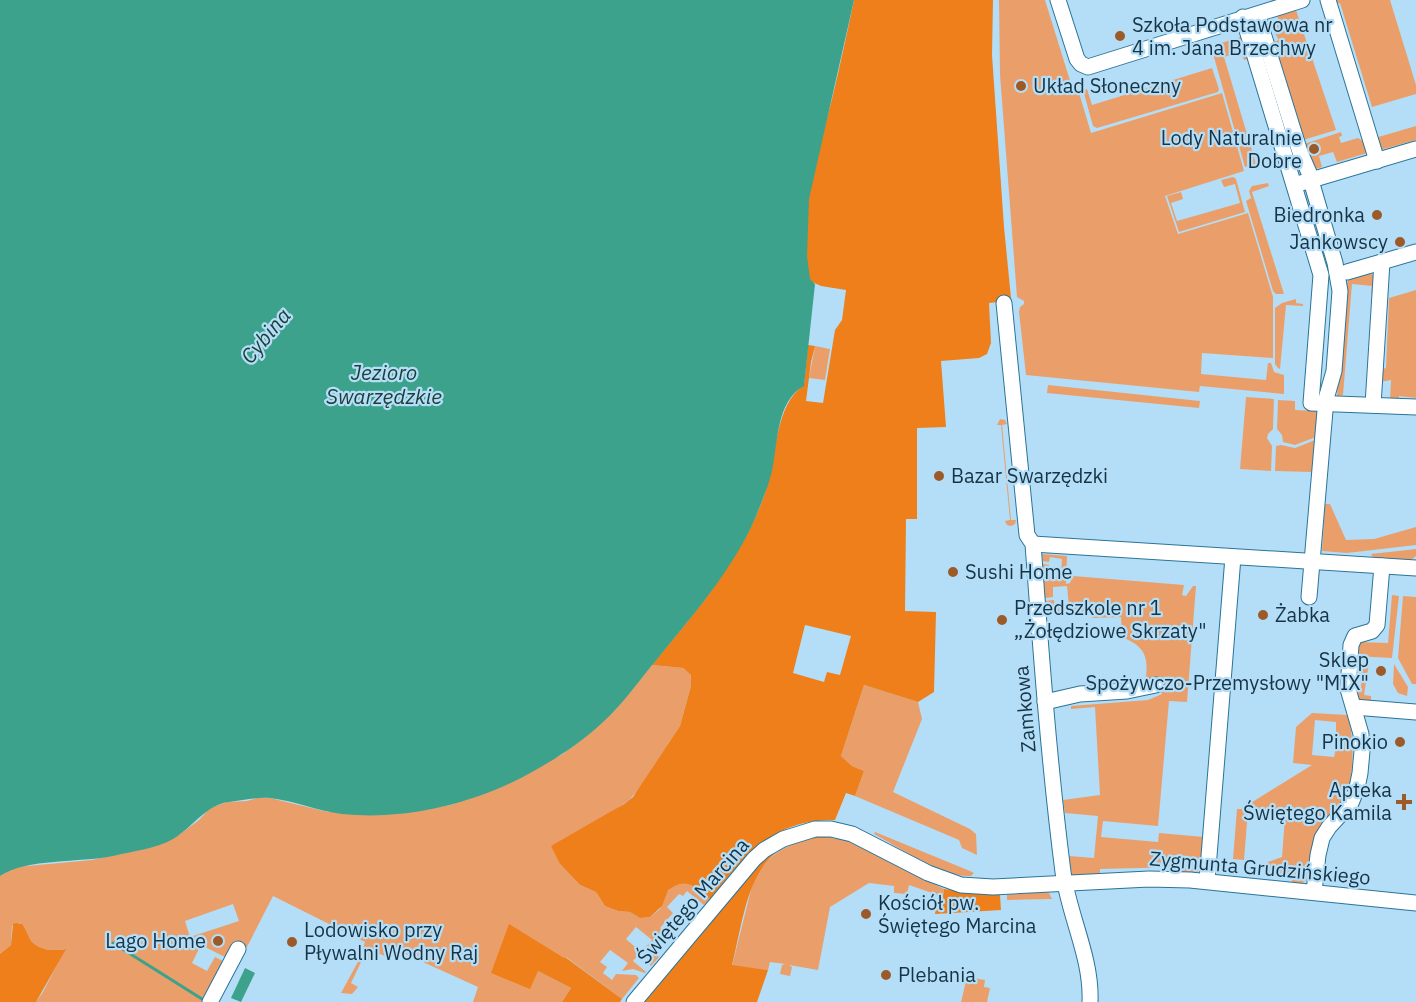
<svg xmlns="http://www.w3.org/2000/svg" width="1416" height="1002" font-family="'IBM Plex Sans',sans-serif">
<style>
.green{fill:#ea9f6b;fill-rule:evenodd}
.forest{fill:#ee7f1a;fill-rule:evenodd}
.water{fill:#3ca28b}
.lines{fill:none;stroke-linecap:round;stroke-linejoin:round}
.stream{stroke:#3ca28b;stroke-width:3}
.minor-casing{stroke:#2a7499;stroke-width:17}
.minor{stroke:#fff;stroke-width:15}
.poi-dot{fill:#9c5a28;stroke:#b4def7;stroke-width:2}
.labels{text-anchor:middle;stroke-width:4.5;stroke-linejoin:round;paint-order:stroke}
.poi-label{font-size:20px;fill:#163445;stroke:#b4def7;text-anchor:start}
.street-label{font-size:20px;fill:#163445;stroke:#b4def7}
.water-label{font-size:21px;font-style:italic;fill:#1e3d35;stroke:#b4def7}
</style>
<rect width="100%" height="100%" fill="#b4def7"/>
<g class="green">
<path d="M999 0H1045L1072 87 1077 86 1091 133 1222 93 1244 171 1165 196 1178 234 1248 213 1273 297V358L1202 353 1201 374 1266 380 1268 363H1271L1274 372 1284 375V394L1200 386 1199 392 1026 375 1019 312 1020 307 1024 304V301L1017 297 1000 75Z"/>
<path d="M1334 0H1390L1416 85V94L1372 107 1340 3 1334 4Z"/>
<path d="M1296 10 1336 130 1300 141 1270 43 1279 40 1272 28 1274 24 1279 22 1277 15Z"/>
<path d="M1244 36 1251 58 1244 60 1241 52 1224 57 1256 164 1245 167 1212 50 1215 45Z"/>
<path d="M1212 68 1219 89 1218 92 1097 128 1093 126 1083 90 1087 89 1092 105Z"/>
<path d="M1416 126V140L1380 150 1375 138Z"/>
<path d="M1341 132 1342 136 1339 137 1341 143 1358 138 1363 141 1367 153 1337 162 1333 152 1319 156 1322 167 1312 170 1310 154 1317 153 1319 147 1312 145 1310 151H1307L1304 144Z"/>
<path d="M1233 177 1236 179 1245 212 1179 232 1167 196 1181 192 1183 199 1171 203 1177 221 1240 203 1235 184 1224 187 1221 180Z"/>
<path d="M1268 183 1269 186 1252 192 1284 294H1276L1273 291 1246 201 1251 198 1249 191 1252 186Z"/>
<path d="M1369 273 1375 276 1377 294 1371 293 1372 286 1352 284 1343 395 1337 396 1346 285 1349 279Z"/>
<path d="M1416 290V398L1399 396V401L1390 399 1391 380 1380 382 1378 370 1386 368 1389 298Z"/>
<path d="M1296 299V303L1303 304V306L1286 305 1280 369 1278 368 1275 364V308L1282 303Z"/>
<path d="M815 346 830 349 825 380 809 378Z"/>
<path d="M1048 385 1200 401 1199 408 1047 393Z"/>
<path d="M1246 397 1274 399 1273 429 1268 434 1267 438 1272 446 1271 471 1240 469Z"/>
<path d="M1278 400 1295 401V410L1314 411V406H1323L1321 435 1295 445 1283 442 1282 435 1277 429Z"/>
<path d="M1000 419 1005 420 1007 424 1002 425 1011 520H1016L1015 524 1011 526 1007 525 1005 521 1010 520 1001 425H997Z"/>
<path d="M1320 438 1314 469 1311 472 1275 471 1276 446 1281 445 1295 448Z"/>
<path d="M1325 504H1330L1346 540 1374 539 1416 527V545L1347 553 1322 551Z"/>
<path d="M1416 549V556L1406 564 1376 562 1371 554Z"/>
<path d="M1042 554 1067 556 1066 584 1070 583 1073 576 1184 585 1182 595 1186 596 1193 586H1196L1187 702 1169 701 1158 826 1103 821 1101 837 1158 842 1159 833 1204 837 1201 865 1197 873 1183 875 1181 867 1100 869V877L1072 876 1069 856 1094 858 1098 816 1065 813 1063 800 1100 795 1095 707 1071 709V706L1148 700 1162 694 1155 681 1145 684C1149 659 1147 647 1122 637L1121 617 1092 618 1091 612 1046 614 1045 601 1054 600 1055 609 1069 607 1067 586 1053 587V597L1045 598 1043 564 1049 565 1048 574 1061 575 1062 559 1050 557 1049 562 1043 561Z"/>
<path d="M1392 595 1399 596 1392 658 1355 656 1357 642 1388 643Z"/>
<path d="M1403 596 1416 597V684H1412L1398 658Z"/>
<path d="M1363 663H1369L1364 695 1371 696V702L1367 704 1355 698 1352 687H1361Z"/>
<path d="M1394 664 1408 687 1407 696 1398 693 1393 684Z"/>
<path d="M652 665 683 668 691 675V686L680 726 639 789 629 800 613 811 560 864 580 885 596 892 605 906 618 911 630 912 640 918 650 917 660 909 667 890C687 877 694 886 710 899L704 905 687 891 683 896 679 894 667 907 673 913 660 928 665 933 651 950 659 957 651 966 647 963 648 954 645 948 652 940 636 927 626 939 641 952 633 961 646 972 645 973 633 969 622 971 628 963 610 950 600 962 607 967 603 973 612 980 616 974 636 975 639 978 622 999 566 957 538 971 571 988 562 1002H473L478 987 390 947 385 956 375 952 371 961 363 958 351 983 358 987 352 994 341 993 360 958 365 942 273 896 247 947 236 942 227 958 201 945 192 963 207 971 215 957 225 962 204 1002H36L43 992 65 949C54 951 38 951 31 941 26 935 26 928 20 923L12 926 11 945 0 954V876L16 867 92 860 152 847 180 834 199 820 210 808 227 802 247 801 257 798H270L328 812H406L451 805 561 755 584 738 616 709ZM233 904 239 921 190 937 185 921Z"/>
<path d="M864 685 918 702 922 719 893 792 970 829 976 834 977 855 962 848 959 840 855 796 864 771 852 766 841 756Z"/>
<path d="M1312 713 1347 715C1355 734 1355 783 1343 801 1335 813 1321 820 1316 833 1310 848 1313 864 1308 879L1302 883H1292V877L1266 874 1268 862 1282 857 1285 817 1282 813 1248 810 1244 860 1233 859 1237 809H1241L1312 765 1293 763 1296 727ZM1315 720 1336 722V748L1334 757 1312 755Z"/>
<path d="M875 832 970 871 974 873 971 876C943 878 899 847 874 834Z"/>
<path d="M822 837 846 840 944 889V894L938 895 909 885 907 894 894 893V886L869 883 830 907 818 970 789 965 792 967 790 976 780 974 782 965 785 964 770 962 768 970 732 966 753 882C767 853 792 840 822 837Z"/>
<path d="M1043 892 1049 893 1052 899 1007 900V895Z"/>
<path d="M967 977 985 980 984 987 990 988 987 1002H961Z"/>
</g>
<g class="forest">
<path d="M854 0H993L992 55 1004 227 1011 298 1007 301 989 303 991 343 987 354 979 358 941 361 946 427 917 428V519H906L905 611 936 612 934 692 918 702 864 685 841 756 852 766 864 771 855 796 846 793 835 820C774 819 745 855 710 899 694 886 687 877 668 890L662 906 650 917 640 918 630 912 618 911 605 906 596 892 580 885 560 864 551 846 624 804 633 797 680 726 691 686V675L683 668 652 665C696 611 744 557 766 490 776 458 775 404 804 385L808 345 815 346 811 362 806 401 823 403 835 330 842 320 846 290 821 286 810 281C795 224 818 154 832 99 840 66 847 33 854 0ZM805 625 851 636 840 675 827 672 824 682 793 673Z"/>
<path d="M826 831 836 838C749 833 748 901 732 965L768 970 757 1002H638L769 850Z"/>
<path d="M944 889 969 893 1000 895 1001 910 935 914 938 895 944 894Z"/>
<path d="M16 923 22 924C26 929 28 937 32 942 40 951 56 951 66 949L36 1002H0V954L11 945 13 924Z"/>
<path d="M509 924 564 958 565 957 622 999 620 1002H562L571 988 538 971 530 989 491 973Z"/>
</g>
<g class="water">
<path d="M0 0H854L809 199 807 256 810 279 815 284 804 386C776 401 778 443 772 471 769 483 765 494 760 506 739 563 696 611 658 658 640 679 624 703 603 722 584 740 562 755 539 768 482 802 409 821 342 814 318 811 295 801 270 798 257 797 243 800 229 802 207 804 193 827 173 839 155 849 133 851 113 856 79 863 27 858 0 876Z"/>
<path d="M245 968 255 973 241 1002 231 998Z"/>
</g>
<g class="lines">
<path class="stream" d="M113 943 202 999"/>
<defs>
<g id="minor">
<path d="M1058 0 1077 59 1081 64 1088 67 1302 0"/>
<path d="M1328 0 1377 161"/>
<path d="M1243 17 1321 275 1311 403 1416 407"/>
<path d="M1258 17 1300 152 1310 175"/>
<path d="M1301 183 1416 149"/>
<path d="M1347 272 1416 252"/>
<path d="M1004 303 1027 535 1033 544C1041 653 1049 763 1063 872 1069 916 1092 958 1090 1002"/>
<path d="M1373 405 1382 262"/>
<path d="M1033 544 1416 568"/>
<path d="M1309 597 1326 399 1334 371 1340 291 1335 263 1312 184"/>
<path d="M1045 702 1080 694 1127 691 1156 685"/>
<path d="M1354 707 1416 712"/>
<path d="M1207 881 1233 557"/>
<path d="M1314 892 1318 855 1322 838 1329 827 1351 803 1357 788 1360 773 1362 751 1361 734 1348 689 1351 645 1355 636 1372 631 1377 625 1382 566"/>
<path d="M210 1002 238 949"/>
<path d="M634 1002 754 859 764 850 783 839 815 829H831L852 834 928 873 961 885 993 887 1149 879 1190 880 1416 903"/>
</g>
</defs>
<use href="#minor" class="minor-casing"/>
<use href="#minor" class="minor"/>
</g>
<g class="poi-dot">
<circle cx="1120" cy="36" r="6"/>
<circle cx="1021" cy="86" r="6"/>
<circle cx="1314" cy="149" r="6"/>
<circle cx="1377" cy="215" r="6"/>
<circle cx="1400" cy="242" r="6"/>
<circle cx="939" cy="476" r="6"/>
<circle cx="953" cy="572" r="6"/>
<circle cx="1263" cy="615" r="6"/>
<circle cx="1002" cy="620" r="6"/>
<circle cx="1381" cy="671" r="6"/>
<circle cx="1400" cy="742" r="6"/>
<path d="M1401 793h6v6h6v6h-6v6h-6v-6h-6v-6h6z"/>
<circle cx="866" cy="914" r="6"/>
<circle cx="218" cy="941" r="6"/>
<circle cx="292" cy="942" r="6"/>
<circle cx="886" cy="975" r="6"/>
</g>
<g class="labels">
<g class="poi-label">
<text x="1132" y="32">Szkoła Podstawowa nr<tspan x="1132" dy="23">4 im. Jana Brzechwy</tspan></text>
<text x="1033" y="93">Układ Słoneczny</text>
<text x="1302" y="145" text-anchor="end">Lody Naturalnie<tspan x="1302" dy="23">Dobre</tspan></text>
<text x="1365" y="222" text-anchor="end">Biedronka</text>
<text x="1388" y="249" text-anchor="end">Jankowscy</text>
<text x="951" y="483">Bazar Swarzędzki</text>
<text x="965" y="579">Sushi Home</text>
<text x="1014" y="615">Przedszkole nr 1<tspan x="1014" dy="23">„Żołędziowe Skrzaty"</tspan></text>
<text x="1275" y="622">Żabka</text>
<text x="1369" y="667" text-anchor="end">Sklep<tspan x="1369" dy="23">Spożywczo-Przemysłowy "MIX"</tspan></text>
<text x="1388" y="749" text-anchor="end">Pinokio</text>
<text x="1392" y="797" text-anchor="end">Apteka<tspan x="1392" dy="23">Świętego Kamila</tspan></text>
<text x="878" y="910">Kościół pw.<tspan x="878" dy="23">Świętego Marcina</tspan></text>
<text x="304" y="937">Lodowisko przy<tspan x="304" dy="23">Pływalni Wodny Raj</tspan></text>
<text x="206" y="948" text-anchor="end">Lago Home</text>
<text x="898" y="982">Plebania</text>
</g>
<g class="street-label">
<text transform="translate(1025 709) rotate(-95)" y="7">Zamkowa</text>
<text transform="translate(1260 868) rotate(5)" y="7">Zygmunta Grudzińskiego</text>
<text transform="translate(693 901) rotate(-49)" y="7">Świętego Marcina</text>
</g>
<g class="water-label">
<text transform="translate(266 336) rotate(-50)" y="7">Cybina</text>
<text x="384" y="380">Jezioro<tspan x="384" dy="24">Swarzędzkie</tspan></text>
</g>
</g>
</svg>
